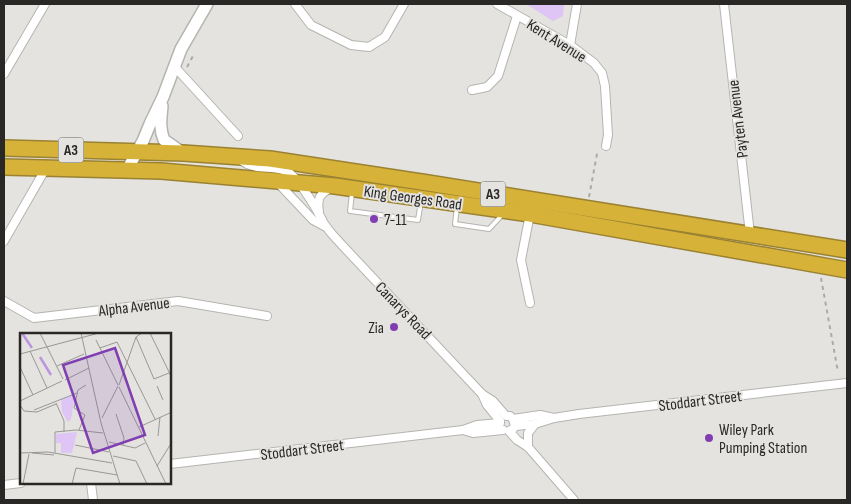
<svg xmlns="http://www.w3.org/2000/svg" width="851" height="504" font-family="'Sofia Sans Condensed',sans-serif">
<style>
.green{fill:#dec5f6}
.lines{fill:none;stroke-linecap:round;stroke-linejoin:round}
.lane-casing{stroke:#b5b4b0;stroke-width:6}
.street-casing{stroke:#b5b4b0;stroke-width:10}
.secondary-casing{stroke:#b5b4b0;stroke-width:14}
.highway-casing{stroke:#9a8232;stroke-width:18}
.path{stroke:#abaaa7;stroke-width:2;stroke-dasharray:4 4;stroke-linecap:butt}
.lane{stroke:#fff;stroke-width:4}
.street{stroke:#fff;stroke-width:8}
.secondary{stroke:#fff;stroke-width:11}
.highway{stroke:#d7b238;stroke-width:15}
.poi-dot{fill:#803eb2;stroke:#e4e3df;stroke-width:2}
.labels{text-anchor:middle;stroke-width:4;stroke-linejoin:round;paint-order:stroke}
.shield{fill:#e4e3df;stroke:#61605e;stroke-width:1}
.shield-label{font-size:15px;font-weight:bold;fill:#292827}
.street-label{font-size:16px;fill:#292827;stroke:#e4e3df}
.poi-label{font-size:16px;fill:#292827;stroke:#e4e3df;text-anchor:start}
.inset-river{fill:none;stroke:#bb96df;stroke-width:2.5}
.inset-road{fill:none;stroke:#999895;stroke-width:1}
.view{fill:#803eb2;fill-opacity:0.15;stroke:#803eb2;stroke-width:2.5}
.inset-edge{fill:none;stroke:#292827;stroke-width:2.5}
</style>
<rect width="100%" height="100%" fill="#e4e3df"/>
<path class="green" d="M526 4H564L563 16 553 21Z"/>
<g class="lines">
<defs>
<g id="lane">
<path d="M352 193 350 211 418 220 421 201"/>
<path d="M457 207 455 224 489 229 503 214"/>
</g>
<g id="street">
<path d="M295 4 311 25 351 45 369 47 385 37 404 4"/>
<path d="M497 4 570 45 594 63 602 73 605 86 608 135 606 146"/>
<path d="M724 4 750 234"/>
<path d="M570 45 577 4"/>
<path d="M174 66 238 136"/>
<path d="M4 74 45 4"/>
<path d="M472 90 487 87 498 76 517 16"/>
<path d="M242 161C257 172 274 164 288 172 297 177 315 206 320 216 322 219 323 223 326 226 330 233 336 238 341 244L482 394 493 401 506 416H510L513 419 515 426 513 429 509 431"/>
<path d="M278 183 313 220 326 227"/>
<path d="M319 212C317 199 319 194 331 188"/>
<path d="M4 241 46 168"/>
<path d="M4 301 34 318 178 301 267 316"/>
<path d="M530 303 521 260 530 214"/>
<path d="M482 394 487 405 500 421"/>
<path d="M513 419 540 415 554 418"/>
<path d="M515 426 535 424 554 418 579 414 847 383"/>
<path d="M463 430 473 433 503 430"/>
<path d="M509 431 517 440 528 447 574 500"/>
<path d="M528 447V433L535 424"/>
<path d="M170 464 463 430 477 425 500 423"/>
<path d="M91 483 93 500"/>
<path d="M4 485 21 483"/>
</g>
<g id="secondary">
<path d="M162 106C161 118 159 128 164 140L183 153"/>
<path d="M127 170 143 141 150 124 163 97 181 49 207 4"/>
</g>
<g id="highway">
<path d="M4 148 183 153 270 159 428 183 847 250"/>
<path d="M4 167 161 171 335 186 530 214 847 270"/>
</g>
</defs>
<use href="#lane" class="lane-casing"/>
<use href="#street" class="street-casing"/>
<use href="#secondary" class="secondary-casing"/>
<use href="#highway" class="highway-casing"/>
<g class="path">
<path d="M187 67 194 54"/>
<path d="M589 197 597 154 599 151"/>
<path d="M821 278 838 372"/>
</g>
<use href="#lane" class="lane"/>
<use href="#street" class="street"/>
<use href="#secondary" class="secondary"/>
<use href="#highway" class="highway"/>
</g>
<g class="poi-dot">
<circle cx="374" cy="219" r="5"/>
<circle cx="394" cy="327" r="5"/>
<circle cx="709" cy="438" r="5"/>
</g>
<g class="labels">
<g class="shield">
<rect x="58.5" y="137.5" width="25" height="25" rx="4"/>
<rect x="480.5" y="181.5" width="25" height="25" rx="4"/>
</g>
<g class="shield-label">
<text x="71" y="155">A3</text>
<text x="493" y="199">A3</text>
</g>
<g class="street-label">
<text transform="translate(557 40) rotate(32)" y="6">Kent Avenue</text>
<text transform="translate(737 119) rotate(-97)" y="6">Payten Avenue</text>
<text transform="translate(413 197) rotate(8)" y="6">King Georges Road</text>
<text transform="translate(134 306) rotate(-7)" y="6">Alpha Avenue</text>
<text transform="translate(404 310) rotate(46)" y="6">Canarys Road</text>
<text transform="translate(700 400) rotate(-7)" y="6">Stoddart Street</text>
<text transform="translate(302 449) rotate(-7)" y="6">Stoddart Street</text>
</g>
<g class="poi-label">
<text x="384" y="225">7-11</text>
<text x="384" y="333" text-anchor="end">Zia</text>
<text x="719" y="435">Wiley Park<tspan x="719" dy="18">Pumping Station</tspan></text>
</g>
</g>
<g transform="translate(20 333)">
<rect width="151" height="151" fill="#e4e3df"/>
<path d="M55 62 51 86 48 89 42 79 41 66ZM57 99 52 120H41V110H36V101Z" fill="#dec5f6"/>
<path class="inset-river" d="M2 0 12 15M20 24 31 42"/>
<path class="inset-road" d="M20 0 43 46M61 0 81 90 100 151M130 0 152 45M116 4 134 46 149 40M76 7 98 52M80 15 97 9 135 86M10 18 27 55M0 21 79 0M37 33 64 21M0 34 13 62M45 47 69 35M99 52 116 4 122 0M137 53 143 67M99 54 146 151M0 68 42 48M36 70 44 88V99M0 72 4 78 17 79 36 71M14 77 57 60M96 81 104 105 103 112M82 85 98 53M119 94 152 79M59 97 65 82 54 75 58 57 66 52M138 103 140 84M89 109 115 115 125 110M55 112 89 119M0 120 28 119 92 130M12 120 34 122M35 120V99L56 97 83 100M93 123 116 128 127 151M137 133 152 109M3 151 9 121M52 151 56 135 97 142"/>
<path class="view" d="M95 15 125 102 73 120 43 32Z"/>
<rect width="151" height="151" class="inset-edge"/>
</g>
<rect width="851" height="504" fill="none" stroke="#292827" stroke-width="10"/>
</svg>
